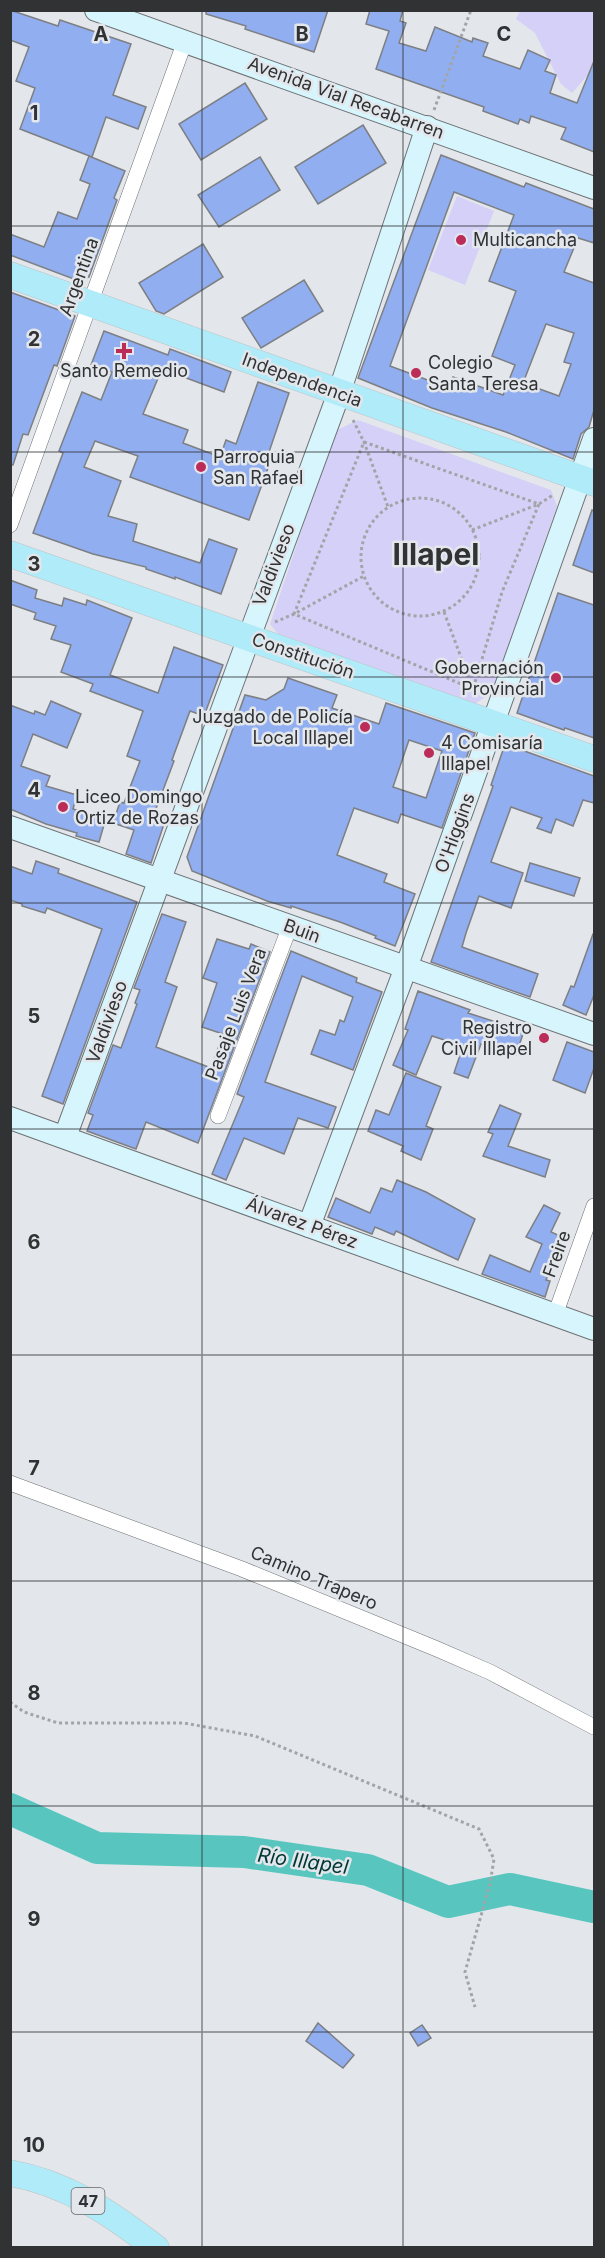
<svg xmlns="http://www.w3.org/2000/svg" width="605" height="2258" font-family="Inter,sans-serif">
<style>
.green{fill:#d5d0f8}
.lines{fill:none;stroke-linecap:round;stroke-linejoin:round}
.river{stroke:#58c6bf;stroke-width:32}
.building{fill:#91aef0;stroke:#7d7f83;stroke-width:1.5;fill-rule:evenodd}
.street-casing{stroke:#6f7376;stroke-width:16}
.secondary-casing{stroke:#6f7376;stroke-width:24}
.primary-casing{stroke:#c1c2c2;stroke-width:27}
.path{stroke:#a2a5a8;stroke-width:3;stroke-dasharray:3 3;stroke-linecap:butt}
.street{stroke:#fff;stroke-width:15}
.secondary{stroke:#d7f5fc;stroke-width:22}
.primary{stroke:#afebf9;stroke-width:26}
.grid{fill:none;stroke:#303233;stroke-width:1.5;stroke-opacity:0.55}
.poi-dot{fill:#bb2c59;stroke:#e3e7eb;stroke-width:2}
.labels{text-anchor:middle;stroke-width:5;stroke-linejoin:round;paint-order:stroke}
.shield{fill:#e3e7eb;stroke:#66686a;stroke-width:1.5}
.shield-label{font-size:16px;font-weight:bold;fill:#303233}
.street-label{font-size:18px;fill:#303233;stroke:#e3e7eb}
.poi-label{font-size:18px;fill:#303233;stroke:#e3e7eb;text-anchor:start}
.water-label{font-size:20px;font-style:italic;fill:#003734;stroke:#e3e7eb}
.town-label{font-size:30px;font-weight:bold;fill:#303233;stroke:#e3e7eb}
.grid-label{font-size:20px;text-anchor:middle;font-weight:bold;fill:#303233;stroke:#e3e7eb;stroke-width:5;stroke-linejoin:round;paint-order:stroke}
</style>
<rect width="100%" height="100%" fill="#e3e7eb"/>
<g class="green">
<path d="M520 11H594V68L572 93 561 84 535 33 516 19Z"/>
<path d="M457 196 494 211 465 285 428 270Z"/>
<path d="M358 420 551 490 557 506 492 693 473 705 283 640 270 624 335 431Z"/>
</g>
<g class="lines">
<path class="river" d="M10 1809 97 1848 244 1852 368 1870 448 1902 510 1889 594 1907"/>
</g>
<g class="building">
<path d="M10 10 58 26 60 20 131 44 113 95 146 107 138 129 106 117 92 157 20 129 35 88 16 81 29 47 10 40Z"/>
<path d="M206 10H328L314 52 245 29 246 26 206 14Z"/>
<path d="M370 10H403L400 21 406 23 399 43 426 51 435 27 472 42 473 38 488 43 483 56 520 69 528 50 550 60 545 71 556 75 550 93 577 103 594 61V152L561 139 566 128 531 116 529 123 520 119 518 124 483 111 484 107 376 69 389 31 366 24Z"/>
<path d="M245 83 267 119 201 160 179 124Z"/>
<path d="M363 125 386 163 318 204 295 167Z"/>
<path d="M441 155 524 187 526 183 594 209V243L578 238 564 272 594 283V410L589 427 581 434 573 459 506 432 432 408 358 378ZM454 192 514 215 489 281 516 291 492 356 515 365 503 395 453 377 449 388 390 366ZM546 324 574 333 564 362 571 364 559 396 523 383Z"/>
<path d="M89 156 125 171 114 198 117 200 89 277 79 281 10 255V234L44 247 58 212 77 219 90 184 80 180Z"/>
<path d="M260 157 280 190 219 227 198 195Z"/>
<path d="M203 244 223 277 164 314 156 311 139 283Z"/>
<path d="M304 280 323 311 261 348 242 318Z"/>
<path d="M10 292 75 316 57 366 54 365 28 435 23 434 13 465H10Z"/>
<path d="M104 331 168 355 170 349 231 372 224 392 162 369 143 414 188 430 183 443 220 457 226 440 236 444 258 382 289 393 268 455 272 457 249 520 130 477 138 456 95 441 84 467 121 481 108 516 137 524 133 541 200 563 209 539 237 549 221 594 175 577V579L146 569V567L93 554 33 533 63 453 59 451 82 392 101 400 112 372 91 365Z"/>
<path d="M592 510 594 511V573L573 565Z"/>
<path d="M10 580 37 590 35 598 62 606 64 598 86 605 87 600 132 618 110 675 158 693 174 647 223 665 204 716 190 711 172 760 174 761 154 814 166 818 151 863 126 854 134 830 113 823 120 802 124 803 140 761 127 756 143 711 90 691 93 684 61 672 71 645 51 639 56 626 34 619 36 613 10 604Z"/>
<path d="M558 593 594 605V738L565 728 564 730 517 713Z"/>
<path d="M288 678 337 695 332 708 379 724 386 703 475 733 442 828 401 814 398 823 354 808 337 855 387 874 384 882 415 894 395 946 375 938 376 936 340 922 291 906V908L267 901 192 871 187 857 245 695 266 700 284 689ZM409 740 442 751 426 798 393 787Z"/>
<path d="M51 701 81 714 67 748 33 734 21 766 50 776 46 786 77 795 73 809 106 818 99 842 76 836 77 833 46 824 10 809V705L34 714 35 711 45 715Z"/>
<path d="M505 744 594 776V803L583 800 573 826 556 819 551 833 537 828 542 818 511 807 491 862 523 873 511 908 479 896 466 933 462 947 538 974 530 997 431 962 493 786 491 785Z"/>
<path d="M36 861 59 869 58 873 137 902 63 1104 42 1096 102 929 47 908 45 913 22 906V904L10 900V866L32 874Z"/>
<path d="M530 863 580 878 574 896 525 881Z"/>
<path d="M162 914 186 922 165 982 177 987 156 1047 211 1068 223 1034 202 1027 217 983 203 978 217 939 249 949 251 944 270 952 198 1143 146 1122 136 1149 87 1131 93 1115 88 1113 113 1045 121 1048 137 1004 135 1003 140 990 134 988Z"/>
<path d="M593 934H594V995L586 1015 563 1005 571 986 574 987Z"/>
<path d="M291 951 357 978 356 982 382 992 353 1070 311 1054 320 1030 335 1035 340 1020 344 1022 353 997 302 976 265 1082 336 1107 328 1128 298 1118 284 1154 244 1138 226 1180 212 1174 244 1097 237 1094Z"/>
<path d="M418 991 470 1010 468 1013 524 1031 516 1055 481 1044 468 1078 454 1073 463 1046 432 1036 416 1075 393 1065 408 1030 405 1029Z"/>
<path d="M567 1042 594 1052V1068L585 1093 553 1080Z"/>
<path d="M406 1073 441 1087 426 1126 433 1129 421 1160 401 1151 403 1146 368 1131 376 1110 389 1115Z"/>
<path d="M500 1105 521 1114 508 1146 550 1160 545 1177 483 1156 493 1134 488 1132Z"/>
<path d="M397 1180 426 1192 475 1219 458 1260 396 1231 394 1235 375 1227 372 1234 328 1217 336 1198 370 1213 381 1188 392 1192Z"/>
<path d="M544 1205 560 1213 551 1232 564 1238 546 1280 550 1281 545 1297 482 1274 490 1255 530 1272 542 1244 526 1237Z"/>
<path d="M318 2023 354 2055 343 2068 306 2041Z"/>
<path d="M422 2025 431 2038 418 2046 410 2033Z"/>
</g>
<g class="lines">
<defs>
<g id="street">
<path d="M10 525 185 41"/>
<path d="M218 1116 290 926"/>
<path d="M555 1315 594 1206"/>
<path d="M10 1483 242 1569 437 1649 490 1672 594 1727"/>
</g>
<g id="secondary">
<path d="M96 10 594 188"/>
<path d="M10 827 594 1034"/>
<path d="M10 1118 594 1329"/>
<path d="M65 1137 339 393 427 127"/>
<path d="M309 1226 411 954 594 439"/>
</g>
<g id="primary">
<path d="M10 275 594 483"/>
<path d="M10 554 594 759"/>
<path d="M10 2173C67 2183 112 2214 156 2248"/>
</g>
</defs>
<use href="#street" class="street-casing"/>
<use href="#secondary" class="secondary-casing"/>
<use href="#primary" class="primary-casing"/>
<g class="path">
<path d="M434 110 471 10"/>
<path d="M353 420 364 442 388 507"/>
<path d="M364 442 539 504 502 592 473 689 294 614Z"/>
<circle cx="420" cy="557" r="59"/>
<path d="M472 530 539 504 553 495"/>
<path d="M444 612 473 689"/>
<path d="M275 622 294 614 364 576"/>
<path d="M10 1702 24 1712 58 1723H184L255 1736 479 1829 494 1859 490 1884 465 1972 475 2007"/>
</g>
<use href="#street" class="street"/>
<use href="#secondary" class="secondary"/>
<use href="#primary" class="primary"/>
</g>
<path class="grid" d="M202 10V2248M403 10V2248M10 226H594M10 452H594M10 677H594M10 903H594M10 1129H594M10 1355H594M10 1581H594M10 1806H594M10 2032H594"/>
<g class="poi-dot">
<circle cx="461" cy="240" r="6"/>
<path d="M121 342h6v6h6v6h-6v6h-6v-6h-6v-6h6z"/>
<circle cx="416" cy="373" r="6"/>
<circle cx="201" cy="467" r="6"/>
<circle cx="556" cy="678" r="6"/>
<circle cx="365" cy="727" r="6"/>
<circle cx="429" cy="753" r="6"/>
<circle cx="63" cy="807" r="6"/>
<circle cx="544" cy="1038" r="6"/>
</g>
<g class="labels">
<rect class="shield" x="71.5" y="2188" width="33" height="26" rx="4.5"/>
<g class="shield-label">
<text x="88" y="2207">47</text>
</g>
<g class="street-label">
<text transform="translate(346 98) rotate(20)" y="6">Avenida Vial Recabarren</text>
<text transform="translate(79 277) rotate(-70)" y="6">Argentina</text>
<text transform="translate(302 380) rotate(20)" y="6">Independencia</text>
<text transform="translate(274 565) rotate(-69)" y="6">Valdivieso</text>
<text transform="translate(303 656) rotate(19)" y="6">Constitución</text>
<text transform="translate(455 833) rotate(-70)" y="6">O'Higgins</text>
<text transform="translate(302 931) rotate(20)" y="6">Buin</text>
<text transform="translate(236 1014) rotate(-69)" y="6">Pasaje Luis Vera</text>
<text transform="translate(107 1022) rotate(-70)" y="6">Valdivieso</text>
<text transform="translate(302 1223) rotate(20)" y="6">Álvarez Pérez</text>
<text transform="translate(557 1254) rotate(-70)" y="6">Freire</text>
<text transform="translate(314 1578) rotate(23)" y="6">Camino Trapero</text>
</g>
<g class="poi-label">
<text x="473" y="246">Multicancha</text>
<text x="428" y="369">Colegio<tspan x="428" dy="21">Santa Teresa</tspan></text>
<text x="124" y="377" text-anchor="middle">Santo Remedio</text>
<text x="213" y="463">Parroquia<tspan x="213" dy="21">San Rafael</tspan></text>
<text x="544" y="674" text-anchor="end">Gobernación<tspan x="544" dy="21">Provincial</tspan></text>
<text x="353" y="723" text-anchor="end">Juzgado de Policía<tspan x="353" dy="21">Local Illapel</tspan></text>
<text x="441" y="749">4 Comisaría<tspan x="441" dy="21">Illapel</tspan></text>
<text x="75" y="803">Liceo Domingo<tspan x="75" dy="21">Ortiz de Rozas</tspan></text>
<text x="532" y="1034" text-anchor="end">Registro<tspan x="532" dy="21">Civil Illapel</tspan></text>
</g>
<g class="water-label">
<text transform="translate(303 1861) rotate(8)" y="7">Río Illapel</text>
</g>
<g class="town-label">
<text x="436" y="565">Illapel</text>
</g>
</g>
<g class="grid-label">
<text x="101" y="41">A</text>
<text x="302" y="41">B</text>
<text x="504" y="41">C</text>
<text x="34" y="120">1</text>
<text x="34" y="346">2</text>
<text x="34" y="571">3</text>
<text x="34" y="797">4</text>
<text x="34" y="1023">5</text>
<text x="34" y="1249">6</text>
<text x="34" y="1475">7</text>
<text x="34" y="1700">8</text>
<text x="34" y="1926">9</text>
<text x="34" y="2152">10</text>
</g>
<rect width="605" height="2258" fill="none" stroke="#303233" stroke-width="24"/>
</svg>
